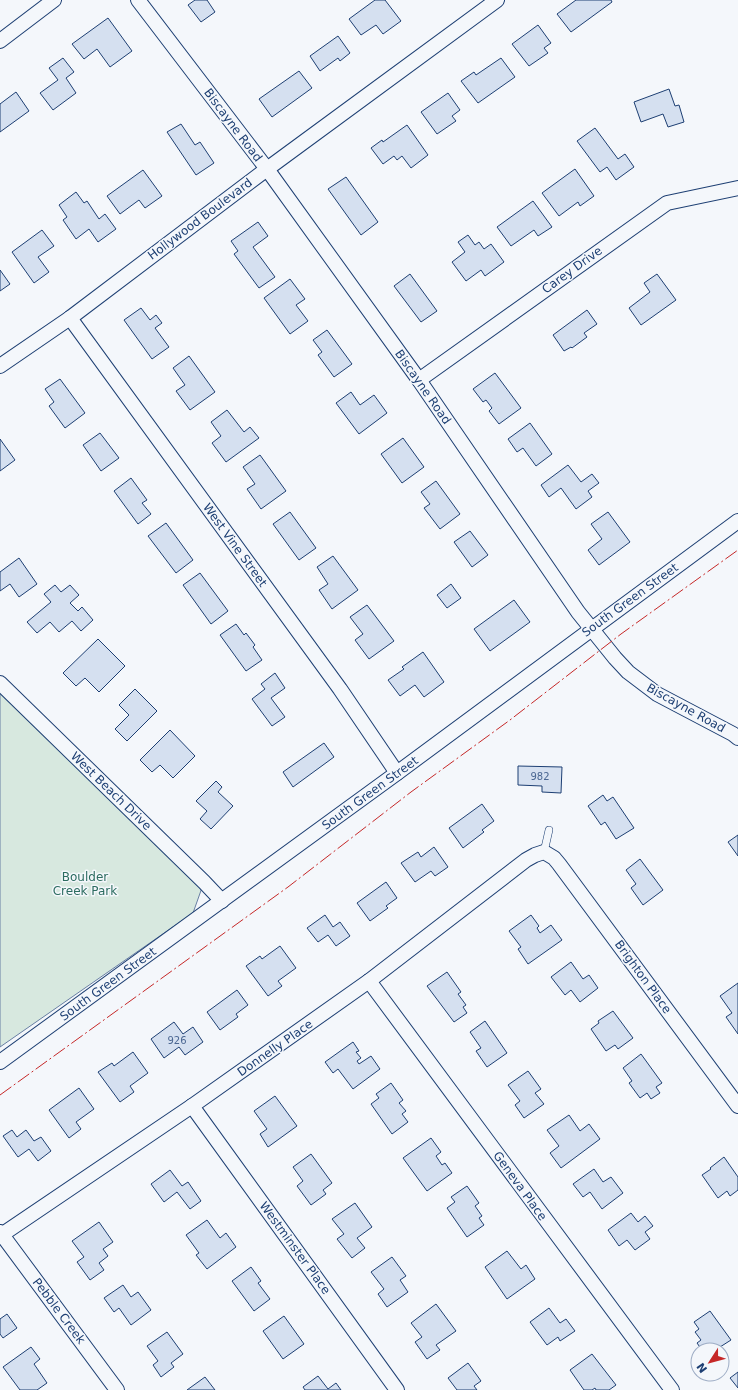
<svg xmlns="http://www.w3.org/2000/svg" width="738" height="1390" font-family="'DejaVu Sans',sans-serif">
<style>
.green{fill:#d7e8df;stroke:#687fa3}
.building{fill:#d5e0f0;stroke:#1d3f73}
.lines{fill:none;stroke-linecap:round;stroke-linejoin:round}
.lane-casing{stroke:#1d3f73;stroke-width:8}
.street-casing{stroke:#1d3f73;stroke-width:16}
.lane{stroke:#f4f7fb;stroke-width:7}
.street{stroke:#f4f7fb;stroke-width:14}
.power{stroke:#c62828;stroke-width:1;stroke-dasharray:14 3 2 3;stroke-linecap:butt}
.labels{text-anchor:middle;stroke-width:3;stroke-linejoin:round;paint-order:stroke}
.number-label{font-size:10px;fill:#4b6792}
.street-label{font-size:12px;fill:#1d3f73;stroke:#f4f7fb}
.park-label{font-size:12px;fill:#2c6c60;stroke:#f4f7fb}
</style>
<rect width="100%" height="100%" fill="#f4f7fb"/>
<path class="green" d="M0 683 204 882 193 913 0 1047Z"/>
<g class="building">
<path d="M195 0H207L215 12 201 22 188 5Z"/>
<path d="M375 0H385L401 21 383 34 376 25 361 35 349 19Z"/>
<path d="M576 0H611L612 2 571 32 557 14Z"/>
<path d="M108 18 132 51 110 67 97 49 84 59 72 44Z"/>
<path d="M538 25 551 43 544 48 548 53 529 66 512 44Z"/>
<path d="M338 36 350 53 340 61 338 58 320 71 310 56Z"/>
<path d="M63 58 74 72 66 78 76 93 53 110 40 93 58 80 49 68Z"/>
<path d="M501 58 515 77 478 103 461 81 474 72 476 75Z"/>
<path d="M299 71 312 88 272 117 259 99Z"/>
<path d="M669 89 675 106 679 105 684 122 668 127 663 114 641 122 634 102Z"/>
<path d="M16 92 29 111 0 132V104Z"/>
<path d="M448 93 460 110 452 116 456 121 437 134 421 112Z"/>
<path d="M181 124 195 145 200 142 214 163 196 175 167 132Z"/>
<path d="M407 125 428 155 411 168 402 156 397 160 394 156 383 164 371 148 382 140 383 142Z"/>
<path d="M595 128 618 159 625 154 634 167 616 180 607 167 600 172 577 141Z"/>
<path d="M575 169 594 196 580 206 578 202 559 216 542 193Z"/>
<path d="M143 170 162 196 145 208 139 200 120 214 107 196Z"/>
<path d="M346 177 378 222 361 235 328 189Z"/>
<path d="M76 192 84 203 87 201 99 219 105 214 116 229 98 242 89 229 76 239 63 220 67 217 59 205Z"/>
<path d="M533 201 552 227 538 236 534 230 511 246 497 227Z"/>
<path d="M258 222 268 236 253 247 275 277 259 288 234 254 238 251 231 241Z"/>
<path d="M42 230 54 246 38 257 49 272 34 283 12 252Z"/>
<path d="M468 235 475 245 479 242 484 249 491 244 504 262 485 276 481 270 466 281 452 262 465 252 458 242Z"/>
<path d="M0 270 10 284 0 291Z"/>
<path d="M410 274 437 311 421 322 394 286Z"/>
<path d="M657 274 676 300 641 325 629 308 650 292 644 283Z"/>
<path d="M290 279 305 299 296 305 308 321 290 334 264 298Z"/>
<path d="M141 308 150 320 156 315 162 323 155 328 169 347 152 359 124 320Z"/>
<path d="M587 310 597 324 584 333 587 337 572 348 571 347 564 351 553 335Z"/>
<path d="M327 330 352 364 334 377 318 355 322 352 313 340Z"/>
<path d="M189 356 215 392 190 410 176 391 185 385 173 368Z"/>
<path d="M495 373 521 408 499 424 489 411 492 408 486 400 483 402 473 389Z"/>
<path d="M60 379 85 413 65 428 49 406 54 402 45 389Z"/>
<path d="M351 392 360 405 374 395 387 413 359 434 336 403Z"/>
<path d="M227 410 244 432 250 427 259 438 226 462 212 443 221 436 211 422Z"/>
<path d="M530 423 552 454 536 466 523 448 517 452 508 439Z"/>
<path d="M100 433 119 458 101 471 83 445Z"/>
<path d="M403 438 424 467 402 483 381 454Z"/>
<path d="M0 439 15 460 0 471Z"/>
<path d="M260 455 286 491 261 509 247 489 255 484 243 467Z"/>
<path d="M568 465 581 482 592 474 599 483 588 491 592 497 576 509 561 488 549 497 541 485Z"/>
<path d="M131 478 147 500 142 503 151 514 138 524 114 491Z"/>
<path d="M436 481 460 514 440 529 424 508 430 504 421 492Z"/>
<path d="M290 512 316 548 299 560 273 524Z"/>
<path d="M608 512 630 542 599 565 588 550 602 539 591 524Z"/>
<path d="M166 523 193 560 176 573 148 536Z"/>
<path d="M470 531 488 555 472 567 454 542Z"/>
<path d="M333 556 358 590 332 609 319 590 328 584 317 567Z"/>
<path d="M19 558 37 584 19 597 10 584 0 591V572Z"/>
<path d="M200 573 228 611 211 624 183 585Z"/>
<path d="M451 584 461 598 447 608 437 595Z"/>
<path d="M55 585 61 592 70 585 79 595 70 603 78 611 82 607 93 620 81 631 72 621 59 632 50 622 37 633 27 622 51 602 44 594Z"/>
<path d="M514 600 530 622 490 651 474 629Z"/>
<path d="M367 605 394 641 369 659 355 640 363 634 350 617Z"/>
<path d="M236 624 244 635 246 633 255 645 253 647 262 660 246 671 220 635Z"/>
<path d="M98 639 125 666 99 692 85 678 76 686 63 673Z"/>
<path d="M423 652 444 682 424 697 415 685 400 696 388 680 404 669 402 667Z"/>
<path d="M275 673 285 688 271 698 285 717 272 726 252 699 265 689 261 684Z"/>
<path d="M135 689 157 711 127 741 115 729 129 715 119 705Z"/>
<path d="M170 730 195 756 173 778 160 765 152 772 140 760Z"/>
<path d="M324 743 334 757 293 787 283 772Z"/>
<path d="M518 766 562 767 561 793 542 792V786L518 785Z"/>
<path d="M216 781 222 787 218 792 233 806 211 829 200 819 207 811 196 801Z"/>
<path d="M603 795 607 801 613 797 634 828 616 839 605 822 601 825 588 806Z"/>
<path d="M482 804 494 821 482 830 484 832 463 848 449 828Z"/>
<path d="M738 835V856L728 842Z"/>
<path d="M434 847 448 867 435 876 431 871 415 882 401 863 418 852 421 857Z"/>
<path d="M640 859 663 890 643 905 631 888 636 884 626 870Z"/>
<path d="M386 882 397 898 386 906 388 908 370 921 357 903Z"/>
<path d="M325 915 333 927 340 922 350 936 336 946 328 935 318 942 307 928Z"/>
<path d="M531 915 539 926 537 928 540 933 551 925 562 940 528 964 518 949 521 947 509 931Z"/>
<path d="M280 946 296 968 278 981 282 986 268 996 246 966 260 956 262 959Z"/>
<path d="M571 962 583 979 589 975 598 988 580 1002 571 990 565 995 551 977Z"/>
<path d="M447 972 461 992 458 994 466 1005 463 1007 467 1013 454 1022 427 986Z"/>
<path d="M738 983V1034L726 1017 732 1013 720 996Z"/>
<path d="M237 990 248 1005 236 1014 238 1017 220 1030 207 1012Z"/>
<path d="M613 1011 633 1038 618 1049 615 1045 606 1051 591 1029 599 1023 598 1021Z"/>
<path d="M485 1021 507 1053 487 1067 476 1051 481 1048 470 1032Z"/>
<path d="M174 1022 183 1034 193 1027 203 1042 185 1055 179 1047 164 1058 151 1039Z"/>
<path d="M353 1042 359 1051 356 1052 361 1058 357 1061 359 1064 371 1056 380 1069 353 1089 338 1069 333 1073 325 1062Z"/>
<path d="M133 1052 148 1073 130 1086 134 1092 120 1102 98 1072 112 1063 114 1066Z"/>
<path d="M641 1054 662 1083 656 1087 660 1093 651 1099 647 1093 640 1098 629 1083 632 1081 623 1068Z"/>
<path d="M528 1071 541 1089 535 1093 544 1104 524 1118 515 1105 520 1101 508 1085Z"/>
<path d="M391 1083 403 1100 399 1103 406 1111 402 1114 408 1122 392 1134 371 1104 379 1098 376 1094Z"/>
<path d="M79 1088 94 1109 76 1122 81 1129 69 1138 49 1110Z"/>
<path d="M275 1096 297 1126 268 1147 260 1134 267 1129 254 1111Z"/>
<path d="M569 1115 580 1131 589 1124 600 1139 561 1168 550 1153 559 1146 547 1130Z"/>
<path d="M12 1130 17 1137 26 1130 34 1141 41 1137 51 1151 38 1161 29 1149 18 1157 3 1136Z"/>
<path d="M431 1138 441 1152 436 1156 442 1165 445 1163 452 1173 427 1191 403 1158Z"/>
<path d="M311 1154 332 1183 323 1190 326 1194 311 1205 297 1186 303 1181 293 1167Z"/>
<path d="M724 1157 738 1177V1190L730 1196 727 1191 718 1198 702 1175 711 1169 710 1168Z"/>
<path d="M594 1169 603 1182 611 1177 623 1193 602 1209 590 1192 583 1197 573 1184Z"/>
<path d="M170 1170 182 1186 188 1182 201 1201 190 1209 177 1192 164 1202 151 1184Z"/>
<path d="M467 1186 479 1203 475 1206 482 1216 479 1218 484 1225 467 1237 447 1208 455 1202 451 1197Z"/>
<path d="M355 1203 372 1227 357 1238 365 1248 352 1258 337 1239 344 1234 332 1219Z"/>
<path d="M631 1213 638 1222 645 1216 653 1226 645 1232 650 1239 635 1250 627 1240 619 1246 608 1230Z"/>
<path d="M207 1220 220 1238 226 1233 236 1247 207 1269 196 1255 199 1253 186 1235Z"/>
<path d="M99 1222 113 1242 103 1249 108 1256 99 1263 104 1270 90 1280 77 1262 84 1257 72 1241Z"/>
<path d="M507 1251 521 1269 526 1265 535 1279 507 1299 485 1267Z"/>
<path d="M392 1257 406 1276 400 1280 408 1292 387 1307 378 1294 384 1289 371 1272Z"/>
<path d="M251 1267 261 1281 258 1283 270 1299 254 1311 232 1281Z"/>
<path d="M123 1285 131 1297 138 1292 151 1310 131 1325 119 1308 114 1312 104 1298Z"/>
<path d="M436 1304 456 1331 436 1345 440 1350 427 1359 415 1342 422 1337 411 1323Z"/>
<path d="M549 1308 560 1323 566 1319 575 1331 560 1341 558 1337 547 1345 530 1322Z"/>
<path d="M710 1311 731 1340 720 1347 723 1352 722 1353V1350H702L697 1343 701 1340 695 1332 699 1329 694 1322Z"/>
<path d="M7 1314 17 1328 3 1338 0 1334V1319Z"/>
<path d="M284 1316 304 1344 283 1359 263 1331Z"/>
<path d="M167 1332 183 1354 171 1363 174 1367 161 1377 153 1365 158 1361 147 1346Z"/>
<path d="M31 1347 40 1359 34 1364 47 1383 37 1390H20L3 1367Z"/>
<path d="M592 1354 616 1385 609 1390H596L595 1388 592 1390H584L570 1370Z"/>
<path d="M468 1363 481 1381 474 1386 477 1390H457L448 1378Z"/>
<path d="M738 1372V1388L730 1378Z"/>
<path d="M318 1376 328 1389 336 1383 341 1390H305L303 1387Z"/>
<path d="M205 1377 215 1390H187Z"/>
</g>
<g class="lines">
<defs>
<path id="lane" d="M544 852 549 830"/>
<g id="street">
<path d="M138 0 267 169 419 380 578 612 615 658 628 672 657 694 733 734 738 738"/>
<path d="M0 41 54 0"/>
<path d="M70 318 340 689 397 773"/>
<path d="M0 366 70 318 267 169 497 0"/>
<path d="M419 380 667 203 738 188"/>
<path d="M0 683 204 882 222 901"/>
<path d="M369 981 672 1390"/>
<path d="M0 1062 397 773 738 521"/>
<path d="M192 1106 397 1390"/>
<path d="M0 1232 117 1390"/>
<path d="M0 1236 192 1106 369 981 526 860 535 855 544 852 554 858 559 864 738 1106"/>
</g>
</defs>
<use href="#lane" class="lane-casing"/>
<use href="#street" class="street-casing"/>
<use href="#lane" class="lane"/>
<use href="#street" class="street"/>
<path class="power" d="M0 1095 288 887 411 792 510 720 621 634 738 550"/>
</g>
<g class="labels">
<g class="number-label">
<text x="540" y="780">982</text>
<text x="177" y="1044">926</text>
</g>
<g class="street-label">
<text transform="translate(233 125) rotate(53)" y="4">Biscayne Road</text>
<text transform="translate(200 219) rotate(-37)" y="4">Hollywood Boulevard</text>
<text transform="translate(572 270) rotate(-36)" y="4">Carey Drive</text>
<text transform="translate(423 387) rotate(55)" y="4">Biscayne Road</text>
<text transform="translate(235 545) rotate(54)" y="4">West Vine Street</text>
<text transform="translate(630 600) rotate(-36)" y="4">South Green Street</text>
<text transform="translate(686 708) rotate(29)" y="4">Biscayne Road</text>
<text transform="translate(111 791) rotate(44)" y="4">West Beach Drive</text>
<text transform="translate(370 793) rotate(-36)" y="4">South Green Street</text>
<text transform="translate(643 977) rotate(54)" y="4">Brighton Place</text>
<text transform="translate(108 984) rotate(-36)" y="4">South Green Street</text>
<text transform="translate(275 1048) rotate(-35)" y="4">Donnelly Place</text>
<text transform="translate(520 1186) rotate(54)" y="4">Geneva Place</text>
<text transform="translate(295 1248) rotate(54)" y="4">Westminster Place</text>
<text transform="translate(59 1311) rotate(53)" y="4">Pebble Creek</text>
</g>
<g class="park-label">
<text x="85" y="881">Boulder<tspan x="85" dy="14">Creek Park</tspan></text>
</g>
</g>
<g transform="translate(710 1362) rotate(234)"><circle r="19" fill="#f4f7fb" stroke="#9eadc5"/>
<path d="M0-3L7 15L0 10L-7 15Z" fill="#c62828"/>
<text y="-6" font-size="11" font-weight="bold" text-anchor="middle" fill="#1d3f73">N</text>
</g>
</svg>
